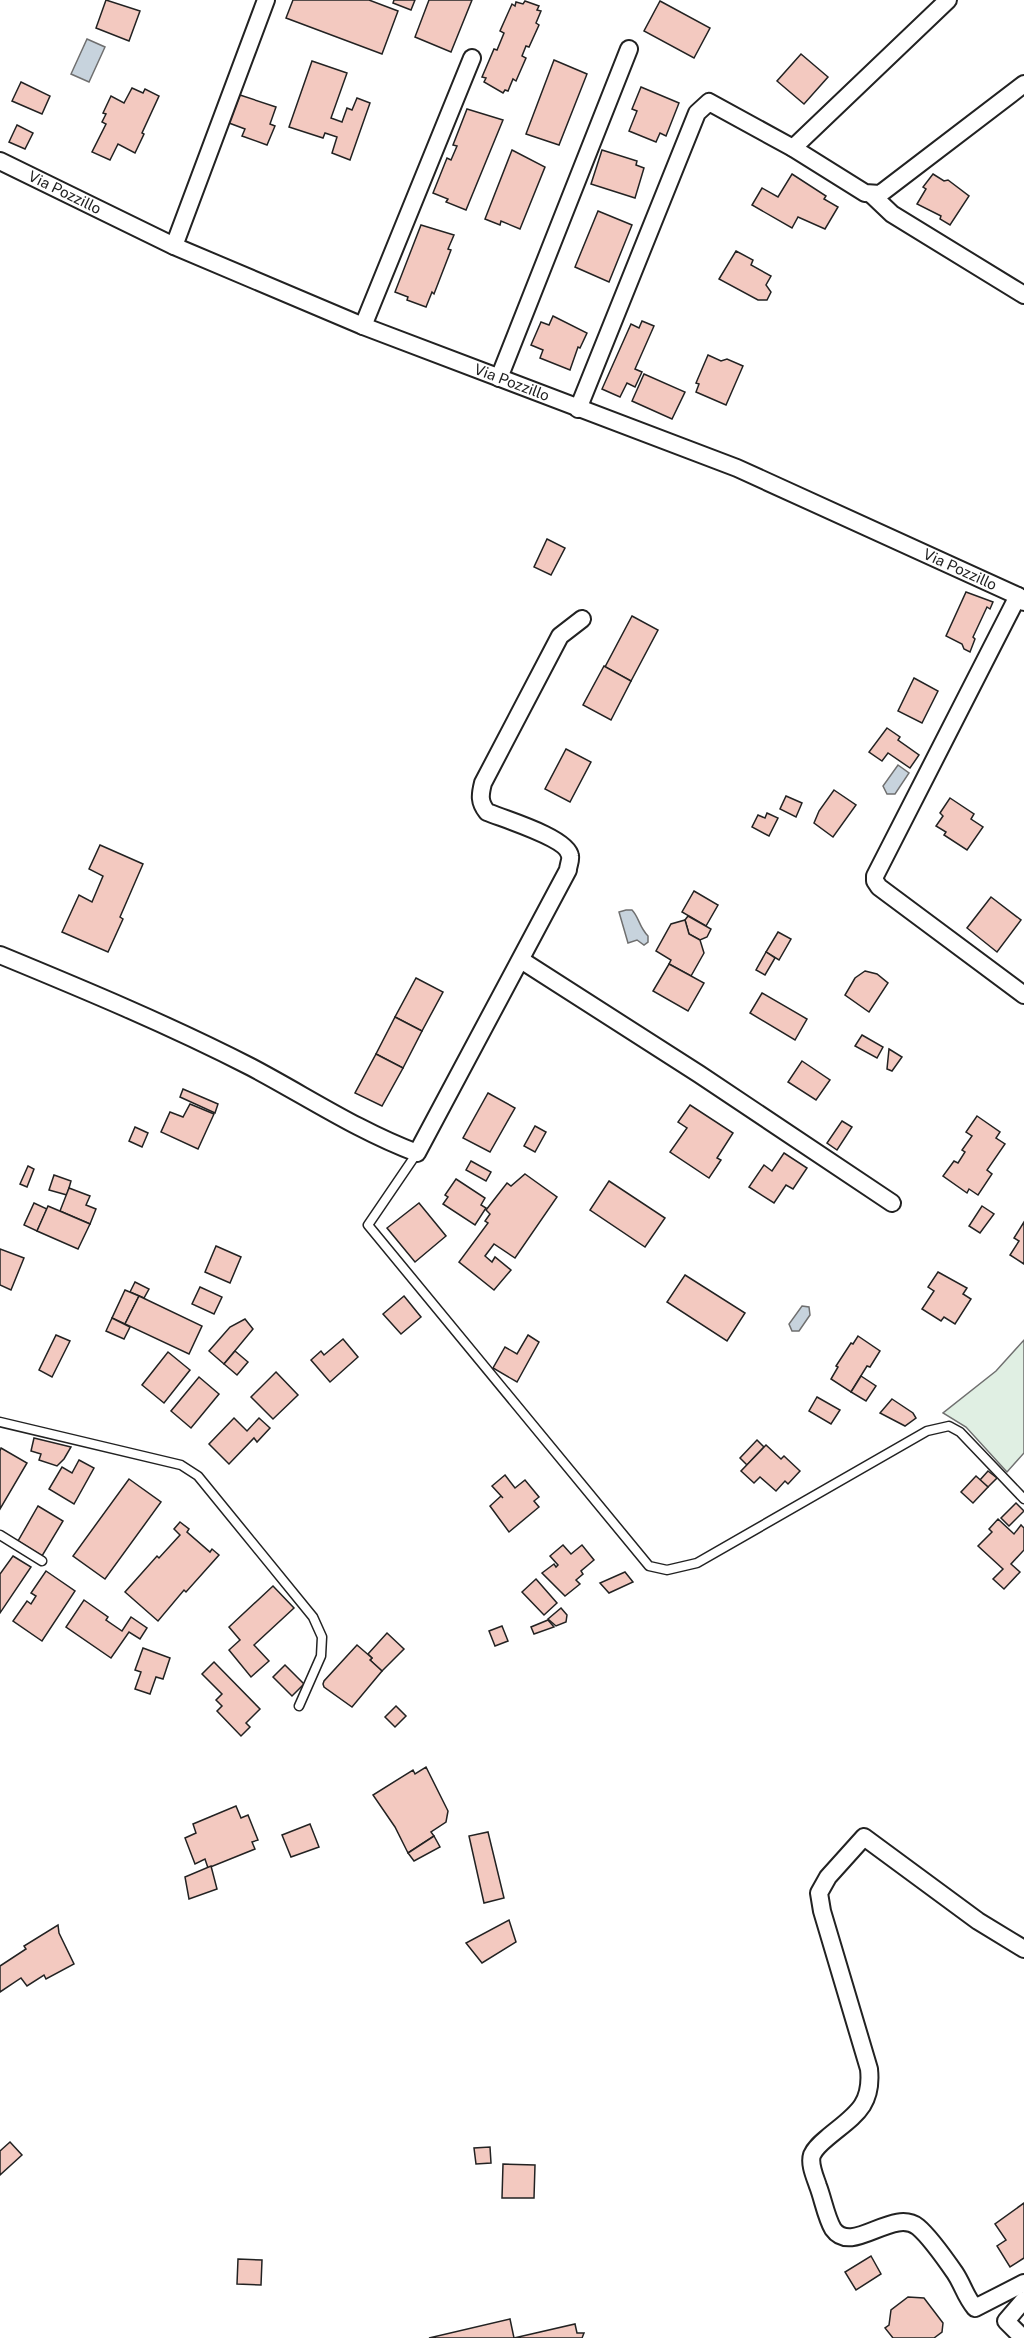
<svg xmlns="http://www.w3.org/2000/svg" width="1024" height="2338" font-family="'Public Sans',sans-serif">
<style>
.green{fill:#e0efe3;stroke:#6f6f6f;stroke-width:1.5}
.water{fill:#c7d3dd;stroke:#6f6f6f;stroke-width:1.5}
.building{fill:#f3c9c0;stroke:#222;stroke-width:1.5}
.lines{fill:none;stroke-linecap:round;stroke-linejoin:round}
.lane-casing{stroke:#222;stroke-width:11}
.street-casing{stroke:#222;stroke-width:20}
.lane{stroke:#fff;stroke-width:8}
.street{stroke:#fff;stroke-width:16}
.labels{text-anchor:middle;stroke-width:4.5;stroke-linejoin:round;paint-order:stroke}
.street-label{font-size:15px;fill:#222;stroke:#fff}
</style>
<rect width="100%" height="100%" fill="#fff"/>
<path class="green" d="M1024 1340V1453L1007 1472 966 1427 943 1413 996 1371Z"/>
<g class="water">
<path d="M87 39 105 47 89 82 71 74Z"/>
<path d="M898 765 909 773 895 794H887L883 786Z"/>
<path d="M626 910H632C639 917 639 927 648 936V942L644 945 637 940 628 943 619 912Z"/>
<path d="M802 1306 809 1307 810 1315 799 1331H792L789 1324Z"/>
</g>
<g class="building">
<path d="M106 0 140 11 129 41 96 28Z"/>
<path d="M293 0H369L398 11 382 54 286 18Z"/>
<path d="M394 0H415L411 10 393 3Z"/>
<path d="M429 0H472L451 52 415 37Z"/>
<path d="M525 1 539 6 537 10 541 11 536 23 539 25 529 47 526 46 522 56 526 58 516 81 513 79 508 91 505 90 503 93 484 82 486 78 482 77 494 49 497 50 504 33 500 31 512 4 515 6 516 2 523 4Z"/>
<path d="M660 1 710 28 694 58 644 31Z"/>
<path d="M801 54 828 77 804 104 777 81Z"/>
<path d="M554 60 587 74 559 145 526 134Z"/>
<path d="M312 61 347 73 331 118 342 122 347 108 352 110 357 98 370 103 350 160 332 153 337 137 325 133 323 138 289 127Z"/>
<path d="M21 82 50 96 42 114 12 101Z"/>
<path d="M641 87 679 103 666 136 660 133 656 142 629 131 637 111 632 109Z"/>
<path d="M132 88 143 93 145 89 159 96 142 133 144 134 135 153 118 144 110 160 92 152 106 124 102 122 106 114 103 113 111 96 124 103Z"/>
<path d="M240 95 276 107 270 124 275 126 267 145 242 136 245 129 229 123Z"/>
<path d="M467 109 503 120 466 210 446 202 448 199 433 193 447 158 451 160 457 146 453 145Z"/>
<path d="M17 125 33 133 25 149 9 142Z"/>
<path d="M512 150 545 167 520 229 501 221 500 225 485 219Z"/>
<path d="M602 150 637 161 636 165 644 168 635 198 591 184Z"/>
<path d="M792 174 826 196 824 199 838 207 825 229 798 217 792 228 752 205 762 188 778 197Z"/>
<path d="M933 174 944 181 948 180 969 196 950 225 940 219 941 216 917 204 926 189 923 187Z"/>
<path d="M598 211 632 225 609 282 575 267Z"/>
<path d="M421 225 454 235 448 249 451 250 434 294 432 292 426 307 407 300 408 297 395 292Z"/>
<path d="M736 251 753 260 751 265 771 276 766 285 771 292 767 300H758L719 279Z"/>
<path d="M553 316 587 333 580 348 578 347 570 370 540 358 543 350 531 345 541 322 549 325Z"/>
<path d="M642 321 654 326 635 369 642 372 635 387 627 383 620 397 602 389 631 324 639 328Z"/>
<path d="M708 355 721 361 727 359 743 366 726 405 696 392 699 384 696 383Z"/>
<path d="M644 374 685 392 672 419 632 401Z"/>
<path d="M547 539 565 548 551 575 534 567Z"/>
<path d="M966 592 993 602 990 609 987 607 973 637 975 639 970 652 964 649 962 644 946 636Z"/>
<path d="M632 616 658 630 631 681 605 667Z"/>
<path d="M604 666 631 681 611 720 583 705Z"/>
<path d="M914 678 938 691 922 723 898 711Z"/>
<path d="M887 728 900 737 898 740 919 755 910 768 888 753 882 761 869 752Z"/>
<path d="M566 749 591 762 570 802 545 789Z"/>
<path d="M834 790 856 805 833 837 814 823 819 811Z"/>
<path d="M786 796 802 803 796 817 780 809Z"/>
<path d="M950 798 974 814 971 819 983 827 967 850 944 835 946 832 936 826 943 816 940 813Z"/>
<path d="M767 813 778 818 769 836 752 827 758 815 765 818Z"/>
<path d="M100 845 143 864 120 917 123 919 108 952 62 932 79 895 92 902 103 876 89 869Z"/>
<path d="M694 891 718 905 706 926 682 912Z"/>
<path d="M991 897 1021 920 997 952 967 928Z"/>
<path d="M688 916 711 929 707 937 700 940 689 934 685 920Z"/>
<path d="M685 920 689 934 700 940 704 953 691 976 669 964 671 960 656 951 671 924Z"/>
<path d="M778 932 791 939 779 960 766 952Z"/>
<path d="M766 952 775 958 765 975 756 970Z"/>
<path d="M669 964 704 983 688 1011 653 991Z"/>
<path d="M865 971 877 974 888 983 869 1012 845 995 855 978Z"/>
<path d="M416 978 443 992 422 1031 395 1017Z"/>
<path d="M762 993 807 1019 795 1040 750 1013Z"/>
<path d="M395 1017 422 1031 403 1068 376 1054Z"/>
<path d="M862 1035 883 1047 877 1058 855 1046Z"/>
<path d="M889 1049 902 1057 892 1071 887 1069Z"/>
<path d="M376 1054 403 1068 382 1106 355 1093Z"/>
<path d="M802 1061 830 1080 816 1100 788 1082Z"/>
<path d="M183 1089 218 1104 215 1113 180 1097Z"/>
<path d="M488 1093 515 1108 490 1152 463 1138Z"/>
<path d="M190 1104 214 1114 198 1149 161 1132 170 1112 183 1117Z"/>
<path d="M690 1105 733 1133 717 1158 721 1160 709 1178 670 1152 687 1128 678 1122Z"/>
<path d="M977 1116 1000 1132 996 1138 1005 1144 987 1170 992 1174 978 1195 969 1189 967 1193 943 1176 954 1161 958 1163 965 1152 962 1150 972 1136 966 1132Z"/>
<path d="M842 1121 852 1127 837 1150 827 1143Z"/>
<path d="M535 1126 546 1132 535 1152 524 1146Z"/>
<path d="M135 1127 148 1133 142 1147 129 1141Z"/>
<path d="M784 1153 807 1168 793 1189 786 1185 774 1203 749 1187 764 1165 772 1171Z"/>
<path d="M471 1161 491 1172 486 1181 466 1170Z"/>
<path d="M28 1166 34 1169 27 1187 20 1184Z"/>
<path d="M525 1174 557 1197 515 1258 494 1244 485 1256 492 1262 495 1257 511 1270 494 1290 459 1262 488 1223 485 1221 490 1214 486 1210 507 1183 511 1186Z"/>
<path d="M54 1175 71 1181 67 1195 49 1190Z"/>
<path d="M456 1179 485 1198 481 1205 486 1208 475 1225 443 1204 448 1197 445 1195Z"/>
<path d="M609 1181 665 1218 645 1247 590 1210Z"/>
<path d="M69 1188 90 1196 86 1205 96 1209 90 1224 60 1211Z"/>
<path d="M34 1203 47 1209 37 1231 24 1225Z"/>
<path d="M419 1203 446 1236 415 1262 387 1228Z"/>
<path d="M48 1206 90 1224 78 1249 37 1231Z"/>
<path d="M982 1206 994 1214 980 1233 969 1226Z"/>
<path d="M1024 1222V1264L1010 1255 1019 1241 1014 1238Z"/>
<path d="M216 1246 241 1257 230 1283 205 1272Z"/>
<path d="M0 1249 24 1258 11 1290 0 1285Z"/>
<path d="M938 1272 967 1288 963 1294 971 1299 955 1324 944 1317 941 1321 922 1309 934 1291 928 1287Z"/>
<path d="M685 1275 745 1313 727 1341 667 1302Z"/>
<path d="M135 1282 149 1289 144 1298 130 1292Z"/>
<path d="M200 1287 222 1297 214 1314 192 1304Z"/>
<path d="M125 1290 139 1296 125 1324 112 1318Z"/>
<path d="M139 1296 202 1326 189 1354 125 1324Z"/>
<path d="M404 1296 421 1317 401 1334 383 1314Z"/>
<path d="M112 1318 130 1327 124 1339 106 1331Z"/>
<path d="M245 1319 253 1329 224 1364 209 1351 230 1327Z"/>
<path d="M56 1335 70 1341 52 1377 39 1370Z"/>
<path d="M528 1335 539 1342 517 1382 493 1368 505 1347 517 1354Z"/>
<path d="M858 1336 880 1351 870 1367 867 1366 851 1392 831 1379 838 1367 836 1366 851 1343 853 1344Z"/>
<path d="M343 1339 358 1357 330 1382 311 1360 321 1351 324 1355Z"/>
<path d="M235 1351 248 1362 237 1375 224 1364Z"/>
<path d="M168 1352 190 1370 164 1403 142 1385Z"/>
<path d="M276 1372 298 1395 273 1419 251 1397Z"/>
<path d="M861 1376 876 1386 866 1401 851 1392Z"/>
<path d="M199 1377 219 1394 191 1428 171 1411Z"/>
<path d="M817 1397 840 1410 831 1424 809 1411Z"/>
<path d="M892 1399 913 1413 916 1418 905 1426 880 1413Z"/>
<path d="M234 1418 247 1431 259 1418 270 1428 257 1442 254 1438 229 1464 209 1444Z"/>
<path d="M34 1438 71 1447 64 1459 57 1466 39 1460 41 1454 31 1451Z"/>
<path d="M757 1440 764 1447 747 1465 740 1458Z"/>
<path d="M766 1445 781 1459 784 1456 800 1471 788 1484 785 1481 776 1491 760 1477 754 1483 741 1471Z"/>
<path d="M1 1448 27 1463 0 1509V1451Z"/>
<path d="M79 1460 94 1468 74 1504 49 1489 62 1467 72 1473Z"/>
<path d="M988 1471 997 1478 988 1487 980 1480Z"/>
<path d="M505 1475 515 1488 525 1480 539 1497 534 1501 539 1507 509 1532 490 1506 501 1496 503 1498 492 1486Z"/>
<path d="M976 1476 988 1487 973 1503 961 1492Z"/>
<path d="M129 1479 161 1502 105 1579 73 1556Z"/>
<path d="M1016 1503 1024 1511 1009 1526 1001 1518Z"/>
<path d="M38 1506 63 1521 42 1556 18 1541Z"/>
<path d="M998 1519 1014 1534 1021 1525 1024 1528V1550L1011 1564 1020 1572 1004 1589 993 1579 1003 1569 978 1546 992 1532 989 1529Z"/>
<path d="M180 1522 189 1529 187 1532 210 1552 212 1549 219 1555 186 1592 184 1590 158 1621 125 1592 157 1556 159 1558 180 1535 174 1529Z"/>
<path d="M563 1545 571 1554 582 1545 594 1560 581 1571 583 1574 576 1580 580 1584 565 1596 542 1573 554 1564 556 1567 558 1565 550 1556Z"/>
<path d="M13 1556 31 1567 0 1613V1574Z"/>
<path d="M46 1571 75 1591 42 1641 13 1621 27 1601 31 1604 36 1596 31 1593Z"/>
<path d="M625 1572 633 1582 609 1593 600 1583Z"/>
<path d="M536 1579 557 1603 544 1615 522 1592Z"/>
<path d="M273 1586 294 1608 254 1645 269 1661 251 1677 229 1650 240 1640 229 1627Z"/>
<path d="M84 1600 108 1617 106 1620 122 1631 131 1617 147 1628 140 1639 129 1632 111 1658 66 1627Z"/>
<path d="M561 1608 567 1615 566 1622 556 1626 548 1619Z"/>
<path d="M548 1620 554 1627 534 1634 531 1627Z"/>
<path d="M502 1626 508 1641 495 1646 489 1631Z"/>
<path d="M387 1633 404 1649 382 1671 370 1660 372 1658 368 1654Z"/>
<path d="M357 1645 372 1658 370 1660 382 1671 352 1707 324 1687 323 1684 324 1681Z"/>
<path d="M143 1648 170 1658 163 1679 156 1677 150 1694 135 1689 141 1672 135 1670Z"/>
<path d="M214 1662 260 1709 246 1723 250 1727 241 1736 217 1711 222 1706 216 1700 222 1694 202 1674Z"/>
<path d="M285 1665 304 1684 292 1696 273 1677Z"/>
<path d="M396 1706 406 1716 395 1727 385 1717Z"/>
<path d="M426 1767 448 1811 446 1822 431 1832 434 1836 408 1853 395 1827 373 1795 413 1770 415 1774Z"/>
<path d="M236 1806 241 1818 248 1815 258 1840 252 1842 255 1849 208 1868 205 1859 195 1864 185 1838 196 1833 193 1824Z"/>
<path d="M310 1824 319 1847 291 1857 282 1835Z"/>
<path d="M488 1832 504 1898 484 1903 469 1836Z"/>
<path d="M434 1836 440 1847 414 1861 408 1853Z"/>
<path d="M211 1866 217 1889 189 1899 185 1877Z"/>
<path d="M509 1920 516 1942 482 1963 466 1943Z"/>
<path d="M58 1925 59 1933 74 1964 46 1979 44 1975 27 1986 21 1978 0 1992V1966L26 1949 24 1946Z"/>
<path d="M10 2142 22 2155 0 2175V2151Z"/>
<path d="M490 2147 491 2163 476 2164 474 2148Z"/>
<path d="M503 2164 535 2165 534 2198H502Z"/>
<path d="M1024 2203V2258L1010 2267 997 2246 1006 2240 995 2224Z"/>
<path d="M871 2256 881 2274 856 2290 845 2272Z"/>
<path d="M238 2259 262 2260 261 2285 237 2284Z"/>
<path d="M908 2297 924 2298 943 2323 942 2332 934 2338H893L885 2328 889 2325 891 2310Z"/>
<path d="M510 2319 514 2338 575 2324 577 2333H584L582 2338H429Z"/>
</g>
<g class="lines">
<defs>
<g id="lane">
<path d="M417 1153 368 1225 649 1566 667 1570 697 1563 927 1431 949 1426 960 1432 1024 1499"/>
<path d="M0 1422 181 1465 198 1476 313 1617 322 1637 321 1656 299 1706"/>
<path d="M0 1535 42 1561"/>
</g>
<g id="street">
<path d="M793 148 948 0"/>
<path id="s1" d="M0 161 174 246 363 326 737 468 1018 596 1024 602"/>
<path d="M872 195 892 214 1024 295"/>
<path d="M174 246 266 0"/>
<path d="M363 326 472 58"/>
<path d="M499 378 629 49"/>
<path d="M578 409 697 113 709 102 793 148 865 193 880 194 1024 84"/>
<path d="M1018 596 875 876V881L879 887 1024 995"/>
<path d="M0 955C85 990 169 1025 251 1067 306 1096 358 1131 417 1153L568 870C568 866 571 860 570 856 568 838 504 819 487 812 479 802 480 795 483 783L560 636 582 619"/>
<path d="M521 960 699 1074 892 1203"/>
<path d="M1024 1949 978 1921 864 1837 828 1877 819 1893 822 1911 869 2069C873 2107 853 2116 827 2138 821 2143 815 2148 812 2155 809 2164 815 2177 818 2186 823 2199 826 2217 833 2229 852 2256 893 2207 918 2227 930 2237 946 2260 955 2273 963 2285 965 2296 975 2308L1024 2283"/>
<path d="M1023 2338 1006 2321 1024 2300"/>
</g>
</defs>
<use href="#lane" class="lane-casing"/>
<use href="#street" class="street-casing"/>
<use href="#lane" class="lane"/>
<use href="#street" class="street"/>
</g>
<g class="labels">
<g class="street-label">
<text dy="5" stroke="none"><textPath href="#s1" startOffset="72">Via Pozzillo</textPath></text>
<text dy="5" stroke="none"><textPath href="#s1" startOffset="558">Via Pozzillo</textPath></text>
<text dy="5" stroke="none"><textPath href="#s1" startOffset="1044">Via Pozzillo</textPath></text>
</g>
</g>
</svg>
